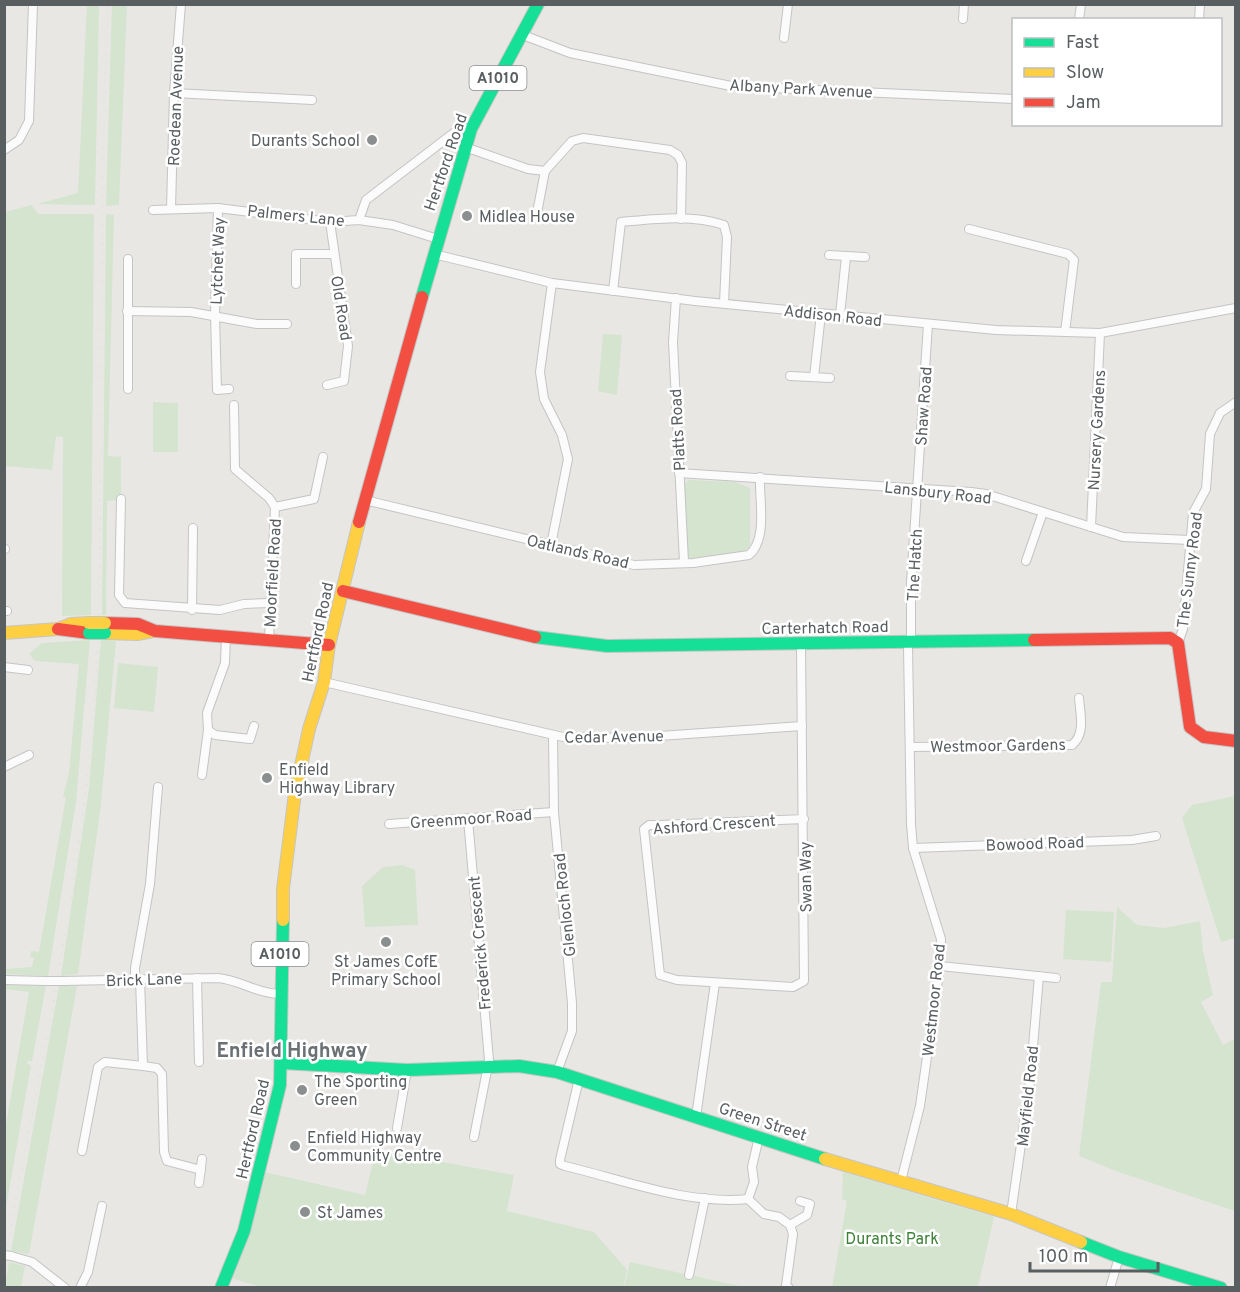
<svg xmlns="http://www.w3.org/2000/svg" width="1240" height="1292" font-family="Overpass,sans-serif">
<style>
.green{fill:#d4e4cf}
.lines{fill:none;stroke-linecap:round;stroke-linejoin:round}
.street-casing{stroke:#c4c4c5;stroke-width:10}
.fast-casing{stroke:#c5c5c6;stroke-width:14}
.slow-casing{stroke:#c5c5c6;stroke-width:14}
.jam-casing{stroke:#c5c5c6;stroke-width:14}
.street{stroke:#fcfbfb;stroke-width:8}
.fast{stroke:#16e098;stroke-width:12}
.slow{stroke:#ffcf43;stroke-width:12}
.jam{stroke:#f24e42;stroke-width:12}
.rail{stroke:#e0e1e1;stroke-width:2;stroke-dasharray:1.5 8;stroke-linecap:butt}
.street-bridge-casing{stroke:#c4c4c5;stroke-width:10;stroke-linecap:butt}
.fast-bridge-casing{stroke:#c5c5c6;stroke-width:14;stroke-linecap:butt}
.slow-bridge-casing{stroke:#c5c5c6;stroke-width:14;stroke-linecap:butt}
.street-bridge{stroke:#fcfbfb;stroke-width:8}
.fast-bridge{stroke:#16e098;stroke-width:12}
.slow-bridge{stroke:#ffcf43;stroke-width:12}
.poi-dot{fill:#8b8e8f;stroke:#fff;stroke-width:2}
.labels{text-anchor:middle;stroke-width:5;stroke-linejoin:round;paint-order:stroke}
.shield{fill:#fff;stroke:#8b8e90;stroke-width:1.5}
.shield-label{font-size:15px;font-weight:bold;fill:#595e61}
.street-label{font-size:16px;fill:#595e61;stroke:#fff}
.poi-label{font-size:16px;fill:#595e61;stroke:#fff;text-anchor:start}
.park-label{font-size:16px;fill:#3d8138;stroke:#fff}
.quarter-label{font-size:20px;font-weight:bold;fill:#6a7073;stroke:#fff}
</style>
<rect width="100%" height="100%" fill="#e9e7e4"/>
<g class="green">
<path d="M87 5H99L95 205 37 204 78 193Z"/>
<path d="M112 5H127L119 205 106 206Z"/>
<path d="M32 205 38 214H94L91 615 62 616 63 437 56 436 52 470 5 466V212Z"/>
<path d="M106 214 114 215 108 456 121 457V496H118L117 500 107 501 106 615H102Z"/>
<path d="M603 334 622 335 617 395 598 391Z"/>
<path d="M153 402 178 403V452H153Z"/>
<path d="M689 480 735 482 750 488V546L745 551 691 559 687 556 683 485Z"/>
<path d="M90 640 76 802 48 976 5 974V969L32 967 34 958 30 957 31 951 39 952 66 797H63L69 773 79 664 35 661 29 654 42 643Z"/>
<path d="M101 640 116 641 101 804 78 974 61 976 89 788Z"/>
<path d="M118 663 158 667 154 712 114 708Z"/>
<path d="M1235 796V938L1221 942 1182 818 1192 805Z"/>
<path d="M403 865 415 870 418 925 365 927 362 886 383 867Z"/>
<path d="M1117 907 1137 925 1164 928 1200 921 1203 951 1213 995 1201 1002 1223 1045 1235 1039V1211L1116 1171 1079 1156 1101 982H1112Z"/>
<path d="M1066 910 1114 912 1111 962 1063 959Z"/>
<path d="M5 985 46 986 32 1061H28L27 1064 31 1065 5 1213V1130L29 992 5 989Z"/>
<path d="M59 986H77L29 1254 11 1251Z"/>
<path d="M376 1150 514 1175 507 1211 594 1232 627 1270 623 1288H264L231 1278 265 1172 365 1195Z"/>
<path d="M843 1172 994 1217 978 1287 832 1288 847 1201 842 1199Z"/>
<path d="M9 1262 25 1266 21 1287H5Z"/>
<path d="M630 1262 744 1287 624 1288Z"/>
</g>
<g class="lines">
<defs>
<g id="street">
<path d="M963 19 964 4"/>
<path d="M1079 20 1081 4"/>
<path d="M1199 20 1200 4"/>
<path d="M523 35 570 53 731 86 1014 99"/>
<path d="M784 38 788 4"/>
<path d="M174 93 312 100"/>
<path d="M465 147 528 169 545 171"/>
<path d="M4 150 19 140 29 121 33 4"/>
<path d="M218 208 215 315 217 390 229 389"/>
<path d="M171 209 174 93 181 4"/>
<path d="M153 210 218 208 330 222 359 220 393 225 438 239"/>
<path d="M536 218 545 171 572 141 583 138 670 150 678 155 682 163 681 219"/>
<path d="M359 220 366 200 455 132 462 128 471 129"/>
<path d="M969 229 1068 254 1074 260 1065 332"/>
<path d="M434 254 552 283 695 301 996 330 1100 333 1236 308"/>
<path d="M829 255 865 257"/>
<path d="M296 284V254H334"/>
<path d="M613 291 621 222C655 219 692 214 724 225L727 237 724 303"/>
<path d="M676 298 673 342 684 562"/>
<path d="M127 311 191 312 257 324H287"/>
<path d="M840 315 846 257"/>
<path d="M790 376 830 378"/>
<path d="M814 377 821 314"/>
<path d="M327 385 344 381 348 346 330 222"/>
<path d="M128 389V259"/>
<path d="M234 405 235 469 269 498 275 507 269 640"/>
<path d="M679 473 971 492 986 494 1123 537 1190 540"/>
<path d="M121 499 119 595 125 603 220 610 244 604 270 603"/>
<path d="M365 500 634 565 693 563 749 555C768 539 759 501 760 477"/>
<path d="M275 507 314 499 323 457"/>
<path d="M1091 527 1100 333"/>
<path d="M551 545 568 459 562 435 544 399 540 372 552 283"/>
<path d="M4 549H5"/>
<path d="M1026 561 1043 512"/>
<path d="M192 610 193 528"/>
<path d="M4 611H7"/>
<path d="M226 635 225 663 207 713 208 730 215 735 250 739 254 726"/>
<path d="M801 643 804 981 793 987 677 980 660 975 644 829 649 825H660L804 819"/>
<path d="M1178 643 1183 629 1193 513 1206 489 1210 434 1220 413 1236 402"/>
<path d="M4 667 28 670"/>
<path d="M324 682 563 737 630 738 802 726"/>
<path d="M553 736 554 812 572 1003V1031L557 1072"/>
<path d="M910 747 1072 745C1086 734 1080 713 1079 698"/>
<path d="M4 767 29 755"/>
<path d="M202 775 208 730"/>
<path d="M468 819 489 1060 474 1137"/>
<path d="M389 824 554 812"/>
<path d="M913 848 1132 840 1156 836"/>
<path d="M940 966 1056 978"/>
<path d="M197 978 199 1062"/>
<path d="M4 980 46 981"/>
<path d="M135 980V968L150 884 158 787"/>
<path d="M62 981 218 978C240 980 258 994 280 994"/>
<path d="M143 1066 157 1068 162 1074 164 1152 167 1161 201 1170"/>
<path d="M579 1079 560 1160V1164L565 1166C624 1180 687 1205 748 1199L754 1182 752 1167 759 1137"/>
<path d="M696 1117 715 983"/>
<path d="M397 1128 407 1070"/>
<path d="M82 1151 98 1067 105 1062 143 1066 140 979"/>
<path d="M901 1181 920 1106 940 966 941 939 913 848 911 824 908 647 911 642V582L928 324"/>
<path d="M199 1183 202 1159"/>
<path d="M748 1199 764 1214 779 1217 790 1225 793 1234 786 1286 789 1288"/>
<path d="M1011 1214 1030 1082 1039 976"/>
<path d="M790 1225 807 1215 810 1204 800 1201"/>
<path d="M11 1256 32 1262 65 1288"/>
<path d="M689 1275 705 1198"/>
<path d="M80 1288 88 1272 102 1206"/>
<path d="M1110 1288 1119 1257"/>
</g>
<g id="fast">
<path d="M422 297 471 129 538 4"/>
<path d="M535 637 607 646 1034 640"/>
<path d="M282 1063 407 1070 519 1066 557 1072 825 1159"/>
<path d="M1081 1242 1119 1257 1221 1288"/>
<path d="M221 1288 244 1231 280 1085 283 920"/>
</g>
<g id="slow">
<path d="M4 633 58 629 71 624 89 623"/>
<path d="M105 633 137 634 153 631"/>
<path d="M283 920V889L295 793 309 729 324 682 329 645 359 522"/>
<path d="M825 1159 1011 1214 1081 1242"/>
</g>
<g id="jam">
<path d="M359 522 422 297"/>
<path d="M343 591 535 637"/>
<path d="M105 623 138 624 155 631 329 645"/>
<path d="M58 629 89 633"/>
<path d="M1034 640 1170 638 1178 643 1190 727 1204 737 1236 741"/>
</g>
</defs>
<use href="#street" class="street-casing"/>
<use href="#fast" class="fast-casing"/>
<use href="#slow" class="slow-casing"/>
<use href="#jam" class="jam-casing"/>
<use href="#street" class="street"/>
<use href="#fast" class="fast"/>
<use href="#slow" class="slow"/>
<use href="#jam" class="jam"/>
<path class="rail" d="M4 1263C38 1078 80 892 94 704 101 618 100 530 101 444 102 297 101 151 108 4"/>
<defs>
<g id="street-bridge">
<path d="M46 981H62"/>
<path d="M4 1255 11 1256"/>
</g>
<path id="fast-bridge" d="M89 633H105"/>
<path id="slow-bridge" d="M89 623H105"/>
</defs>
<use href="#street-bridge" class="street-bridge-casing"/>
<use href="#fast-bridge" class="fast-bridge-casing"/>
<use href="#slow-bridge" class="slow-bridge-casing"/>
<use href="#street-bridge" class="street-bridge"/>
<use href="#fast-bridge" class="fast-bridge"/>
<use href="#slow-bridge" class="slow-bridge"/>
</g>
<g class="poi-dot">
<circle cx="372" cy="140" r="6"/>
<circle cx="467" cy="216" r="6"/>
<circle cx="267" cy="778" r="6"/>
<circle cx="386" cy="942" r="6"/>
<circle cx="302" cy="1090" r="6"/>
<circle cx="295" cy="1146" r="6"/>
<circle cx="305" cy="1212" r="6"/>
</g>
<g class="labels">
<g class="shield">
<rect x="469.5" y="66" width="57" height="24" rx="4.5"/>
<rect x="251.5" y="942" width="57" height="24" rx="4.5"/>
</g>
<g class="shield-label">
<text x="498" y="83">A1010</text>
<text x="280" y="959">A1010</text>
</g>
<g class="street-label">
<text transform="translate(801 88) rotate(3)" y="6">Albany Park Avenue</text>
<text transform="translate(175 106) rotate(-88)" y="6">Roedean Avenue</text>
<text transform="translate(445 162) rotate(-71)" y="6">Hertford Road</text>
<text transform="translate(296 215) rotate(6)" y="6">Palmers Lane</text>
<text transform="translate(217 261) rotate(-88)" y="6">Lytchet Way</text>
<text transform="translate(342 308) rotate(81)" y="6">Old Road</text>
<text transform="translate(833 315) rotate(6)" y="6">Addison Road</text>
<text transform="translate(923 406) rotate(-86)" y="6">Shaw Road</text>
<text transform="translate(677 430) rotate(-93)" y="6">Platts Road</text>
<text transform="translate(1096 430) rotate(-87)" y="6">Nursery Gardens</text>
<text transform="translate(938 492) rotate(6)" y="6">Lansbury Road</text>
<text transform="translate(578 551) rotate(13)" y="6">Oatlands Road</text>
<text transform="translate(914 565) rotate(-87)" y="6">The Hatch</text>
<text transform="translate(1189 570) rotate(-83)" y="6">The Sunny Road</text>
<text transform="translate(272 573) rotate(-87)" y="6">Moorfield Road</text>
<text transform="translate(825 627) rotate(-1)" y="6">Carterhatch Road</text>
<text transform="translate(317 632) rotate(-78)" y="6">Hertford Road</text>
<text transform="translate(614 736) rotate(-1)" y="6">Cedar Avenue</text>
<text transform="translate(998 745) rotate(-1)" y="6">Westmoor Gardens</text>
<text transform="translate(471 818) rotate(-4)" y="6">Greenmoor Road</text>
<text transform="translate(714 824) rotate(-4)" y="6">Ashford Crescent</text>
<text transform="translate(1035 843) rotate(-2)" y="6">Bowood Road</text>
<text transform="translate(805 877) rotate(-91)" y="6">Swan Way</text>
<text transform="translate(564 905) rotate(-96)" y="6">Glenloch Road</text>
<text transform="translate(479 943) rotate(-95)" y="6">Frederick Crescent</text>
<text transform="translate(144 979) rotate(-2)" y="6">Brick Lane</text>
<text transform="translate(933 1000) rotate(-84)" y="6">Westmoor Road</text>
<text transform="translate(1027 1096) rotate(-84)" y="6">Mayfield Road</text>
<text transform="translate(763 1121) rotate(18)" y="6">Green Street</text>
<text transform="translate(252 1129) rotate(-77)" y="6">Hertford Road</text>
</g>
<g class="poi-label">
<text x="360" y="146" text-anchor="end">Durants School</text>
<text x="479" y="222">Midlea House</text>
<text x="279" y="775">Enfield<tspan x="279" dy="18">Highway Library</tspan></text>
<text x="386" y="967" text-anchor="middle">St James CofE<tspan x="386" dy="18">Primary School</tspan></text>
<text x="314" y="1087">The Sporting<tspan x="314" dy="18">Green</tspan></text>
<text x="307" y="1143">Enfield Highway<tspan x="307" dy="18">Community Centre</tspan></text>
<text x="317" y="1218">St James</text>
</g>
<g class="park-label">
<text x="892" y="1244">Durants Park</text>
</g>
<g class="quarter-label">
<text x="292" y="1057">Enfield Highway</text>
</g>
</g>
<rect width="1240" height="1292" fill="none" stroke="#595e61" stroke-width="12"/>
<rect x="1012" y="18" width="210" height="108" fill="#ffffff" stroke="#bdbfc0" stroke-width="1.5"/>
<rect x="1024" y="38" width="30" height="9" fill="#16e098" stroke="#bdbfc0" stroke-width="1.5"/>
<text x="1066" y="48" font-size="18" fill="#595e61">Fast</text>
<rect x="1024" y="68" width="30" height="9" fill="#ffcf43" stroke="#bdbfc0" stroke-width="1.5"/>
<text x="1066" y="78" font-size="18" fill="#595e61">Slow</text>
<rect x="1024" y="98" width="30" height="9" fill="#f24e42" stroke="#bdbfc0" stroke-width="1.5"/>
<text x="1066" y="108" font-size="18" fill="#595e61">Jam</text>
<path d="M1030 1262v9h128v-9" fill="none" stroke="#595e61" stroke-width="3"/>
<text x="1039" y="1262" font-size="18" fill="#595e61" stroke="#ffffff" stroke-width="4.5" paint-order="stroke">100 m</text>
</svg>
